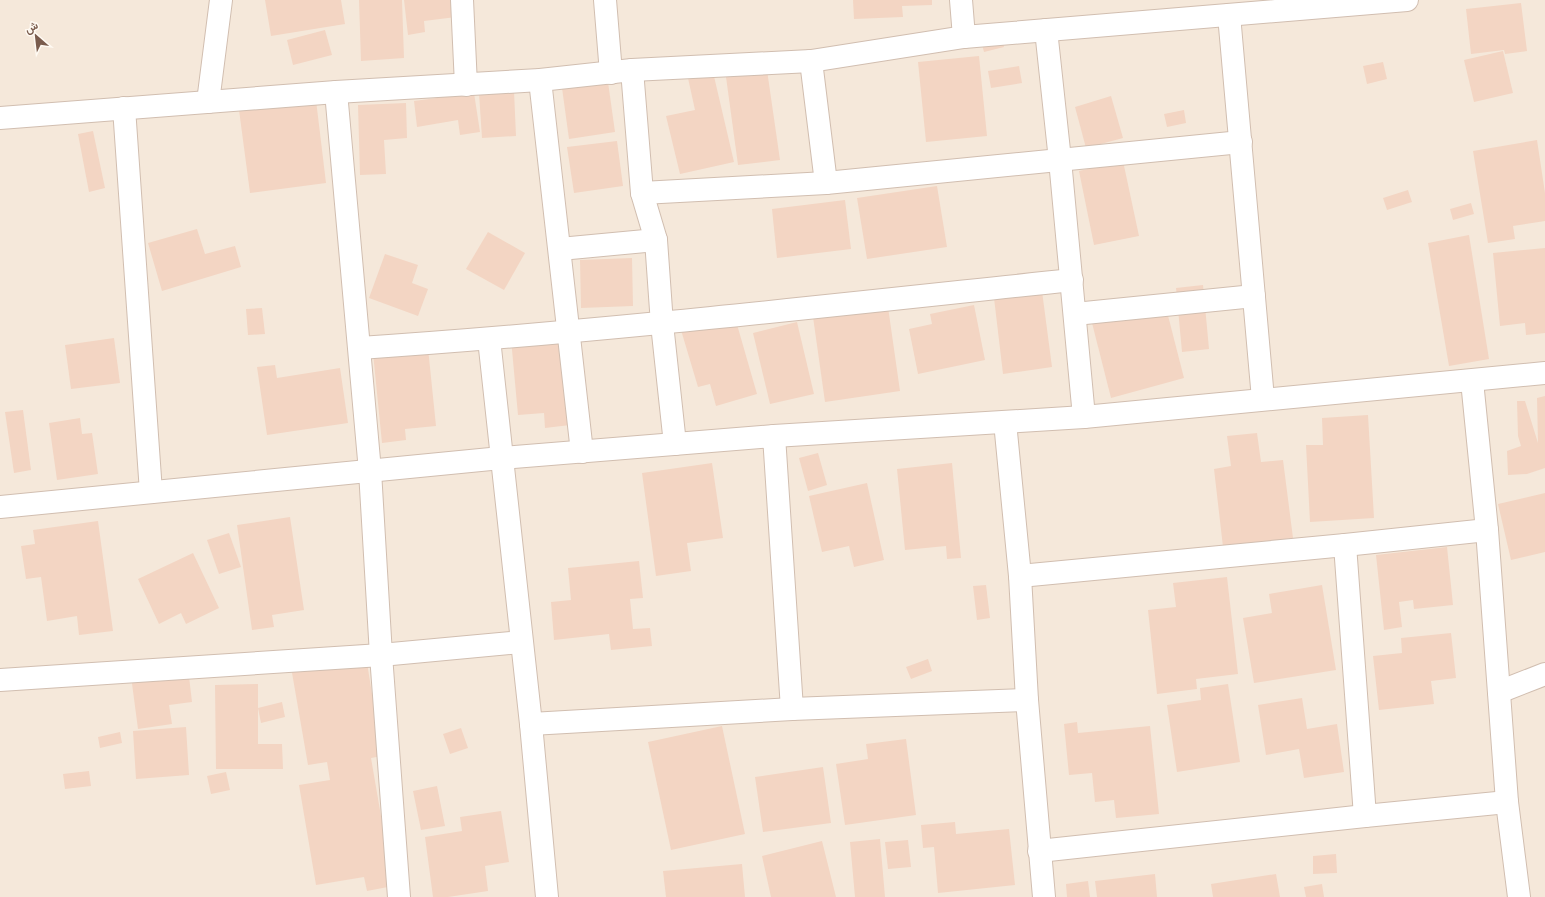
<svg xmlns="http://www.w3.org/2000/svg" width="1545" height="897" font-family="Figtree,Vazirmatn,sans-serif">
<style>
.residential{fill:#f5e8da}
.building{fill:#f3d5c3}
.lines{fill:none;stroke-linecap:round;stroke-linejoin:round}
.minor-casing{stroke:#d1beb0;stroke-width:24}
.minor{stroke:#fff;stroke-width:22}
</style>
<rect width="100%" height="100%" fill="#fdf6ec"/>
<rect class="residential" x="0" y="0" width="1545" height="897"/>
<g class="building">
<path d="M265 0H341L345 24 271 36Z"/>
<path d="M359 0H402L404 58 361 61Z"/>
<path d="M404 0H454L456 17 424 21 425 32 408 35Z"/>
<path d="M853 0H932V5L902 6 903 17 854 19Z"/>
<path d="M1521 3 1527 51 1505 54 1504 50 1471 54 1466 9Z"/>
<path d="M999 28 1004 47 984 52 979 33Z"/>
<path d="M325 30 332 55 293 65 287 40Z"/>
<path d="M1503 51 1513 93 1474 102 1464 60Z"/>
<path d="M979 56 987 136 926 142 918 62Z"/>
<path d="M1383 62 1387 79 1367 84 1363 66Z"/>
<path d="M1019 66 1022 83 991 88 988 71Z"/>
<path d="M767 70 780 160 738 165 726 77Z"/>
<path d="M713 72 734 162 680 174 666 116 695 110 688 78Z"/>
<path d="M608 82 615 132 569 139 562 88Z"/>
<path d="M514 91 516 136 482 138 479 93Z"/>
<path d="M474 93 480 132 460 135 458 120 417 127 414 101Z"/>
<path d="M1111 96 1123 138 1086 148 1075 107Z"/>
<path d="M316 100 326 183 250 193 239 110Z"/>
<path d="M406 103 407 138 384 140 386 174 360 175 358 105Z"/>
<path d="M1184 110 1186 123 1167 127 1164 114Z"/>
<path d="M93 131 105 188 89 192 78 134Z"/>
<path d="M1537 140 1545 193V221L1513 226 1515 239 1488 243 1473 151Z"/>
<path d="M617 141 623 186 574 193 567 147Z"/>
<path d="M1123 161 1139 236 1094 245 1079 171Z"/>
<path d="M937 186 947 247 867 259 857 198Z"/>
<path d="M1408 190 1412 202 1387 210 1383 198Z"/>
<path d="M845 200 851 249 777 258 772 209Z"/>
<path d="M1471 203 1474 214 1453 220 1450 209Z"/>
<path d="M197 229 205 254 235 246 241 267 162 291 148 243Z"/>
<path d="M488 232 525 253 504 290 466 269Z"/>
<path d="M1469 235 1489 359 1449 366 1428 243Z"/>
<path d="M1545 248V333L1526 335 1525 323 1500 326 1493 253Z"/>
<path d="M385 254 418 265 412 283 428 289 418 316 369 298Z"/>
<path d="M632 258 633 306 581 308 580 260Z"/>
<path d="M1203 285 1209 349 1182 352 1176 288Z"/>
<path d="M1042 291 1052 367 1003 374 994 298Z"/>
<path d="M1163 296 1184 378 1111 398 1090 315Z"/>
<path d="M974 305 985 360 918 374 909 329 932 324 930 314Z"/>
<path d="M888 307 900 391 825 402 813 317Z"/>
<path d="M262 308 265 334 248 335 246 309Z"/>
<path d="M734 314 757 394 716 406 710 384 698 387 681 330Z"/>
<path d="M797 322 814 394 770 404 753 333Z"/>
<path d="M561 334 570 425 545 428 544 413 518 415 511 339Z"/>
<path d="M114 338 120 383 71 389 65 345Z"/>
<path d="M428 348 436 426 405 429 406 440 382 443 373 353Z"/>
<path d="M275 365 277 378 340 368 348 423 267 435 257 367Z"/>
<path d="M1545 396V468L1527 474 1508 475 1507 451 1521 446 1518 436 1517 401H1525L1538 443 1537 398Z"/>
<path d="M23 410 31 470 14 473 5 412Z"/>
<path d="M1368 415 1374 518 1310 522 1306 445H1323L1322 418Z"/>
<path d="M80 418 82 434 92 433 98 474 57 480 49 423Z"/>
<path d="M1257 433 1261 462 1283 460 1293 538 1223 547 1214 469 1231 466 1227 436Z"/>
<path d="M818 453 827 485 808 491 799 458Z"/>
<path d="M712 463 723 538 687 543 691 571 656 576 642 473Z"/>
<path d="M952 463 961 558 947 559 946 546 905 550 897 469Z"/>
<path d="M867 483 884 560 854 567 849 546 822 552 809 496Z"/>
<path d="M1545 493V552L1511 560 1498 504Z"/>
<path d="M290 517 304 610 272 615 274 627 252 630 237 525Z"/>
<path d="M98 521 113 631 79 635 77 616 47 621 41 577 26 579 21 546 35 544 33 530Z"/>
<path d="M229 533 241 567 219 574 207 540Z"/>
<path d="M1447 547 1453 605 1414 609 1413 600 1399 602 1402 627 1384 630 1376 555Z"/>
<path d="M193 553 219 608 186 624 181 613 159 624 138 579Z"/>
<path d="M639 561 643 598 630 599 633 629 650 628 652 646 611 650 609 634 554 640 551 602 571 600 568 568Z"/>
<path d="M1227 577 1238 674 1196 679 1197 689 1157 694 1148 610 1176 607 1173 583Z"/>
<path d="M986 585 990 618 977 620 973 586Z"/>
<path d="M1322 585 1336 670 1254 683 1243 618 1272 613 1269 594Z"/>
<path d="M1451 633 1456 678 1431 681 1434 704 1379 710 1373 656 1402 653 1401 638Z"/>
<path d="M364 644 382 756 371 758 393 886 367 891 364 877 316 885 299 785 330 780 327 762 308 765 291 667 331 649Z"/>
<path d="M928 659 932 671 911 679 906 667Z"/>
<path d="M188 668 192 702 169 705 172 724 138 729 131 676Z"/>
<path d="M258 684V708L282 702 285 717 261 723 258 708V744H282L283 769H216L215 685Z"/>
<path d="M1228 684 1240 762 1177 772 1167 705 1201 700 1200 688Z"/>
<path d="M1302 698 1307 729 1337 724 1344 772 1304 778 1299 749 1266 755 1258 705Z"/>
<path d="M1077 722 1078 733 1150 726 1159 814 1116 818 1114 800 1095 802 1092 773 1069 775 1064 724Z"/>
<path d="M722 726 745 834 671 850 648 742Z"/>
<path d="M186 727 189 775 136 779 133 731Z"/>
<path d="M461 728 468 748 450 754 443 734Z"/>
<path d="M120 732 122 743 100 748 98 737Z"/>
<path d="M906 739 916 815 845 825 836 764 868 759 866 744Z"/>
<path d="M823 767 831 823 763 832 755 777Z"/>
<path d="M89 771 91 786 65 789 63 774Z"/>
<path d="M226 772 230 790 211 794 207 776Z"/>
<path d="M437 786 445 826 421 830 413 791Z"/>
<path d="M501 811 509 862 485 866 488 891 448 897H433L425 837 462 831 460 817Z"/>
<path d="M955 822 956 834 1009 829 1015 885 938 893 934 847 923 848 921 825Z"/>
<path d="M880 839 885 897H855L850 842Z"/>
<path d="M908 840 911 867 888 869 885 842Z"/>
<path d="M822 841 836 897H771L762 856Z"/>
<path d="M1336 854 1337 873 1313 874V856Z"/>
<path d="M742 864 745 897H666L663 871Z"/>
<path d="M1155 874 1157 897H1097L1095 881Z"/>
<path d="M1276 874 1280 897H1213L1211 884Z"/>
<path d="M1088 881 1090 897H1067L1066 884Z"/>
<path d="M1322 884 1324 897H1306L1304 887Z"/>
</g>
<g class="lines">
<defs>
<g id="minor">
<path d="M462 0 466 85"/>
<path d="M605 0 611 73"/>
<path d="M961 0 964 37"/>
<path d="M1229 15 1263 399"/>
<path d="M1046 30 1060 160 1084 417"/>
<path d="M811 61 826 183"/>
<path d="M632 70 642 193 656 240 662 324 675 444"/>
<path d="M540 80 582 452"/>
<path d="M336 92 370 471 381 655 399 897"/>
<path d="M208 102 221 0"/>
<path d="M124 108 151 492"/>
<path d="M0 118 336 92 540 80 632 70 811 61 964 37 1407 0"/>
<path d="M642 193 826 183 1241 142"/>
<path d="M560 249 656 240"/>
<path d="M1075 314 1254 296"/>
<path d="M489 339 531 724 547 897"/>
<path d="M360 348C598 332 835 305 1072 280"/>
<path d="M1472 381 1487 530 1507 802 1519 897"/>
<path d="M1005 422 1020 576 1027 700 1044 897"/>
<path d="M774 436 792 709"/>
<path d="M0 507 501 458 774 436 1084 417 1545 373"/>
<path d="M1345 545 1365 816"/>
<path d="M1020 576 1345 545 1487 530"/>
<path d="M0 680 381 655 521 642"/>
<path d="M1499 692 1545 674"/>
<path d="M531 724 792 709 1027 700"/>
<path d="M1039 851 1365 816 1507 802"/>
</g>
</defs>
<use href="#minor" class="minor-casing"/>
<use href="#minor" class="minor"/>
</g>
<g transform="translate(36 36) rotate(332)" stroke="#fffaf3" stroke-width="3" paint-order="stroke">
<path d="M0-3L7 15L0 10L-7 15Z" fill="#7a5c4d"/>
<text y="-6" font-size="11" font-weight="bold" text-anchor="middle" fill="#7a5c4d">ش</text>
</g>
</svg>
